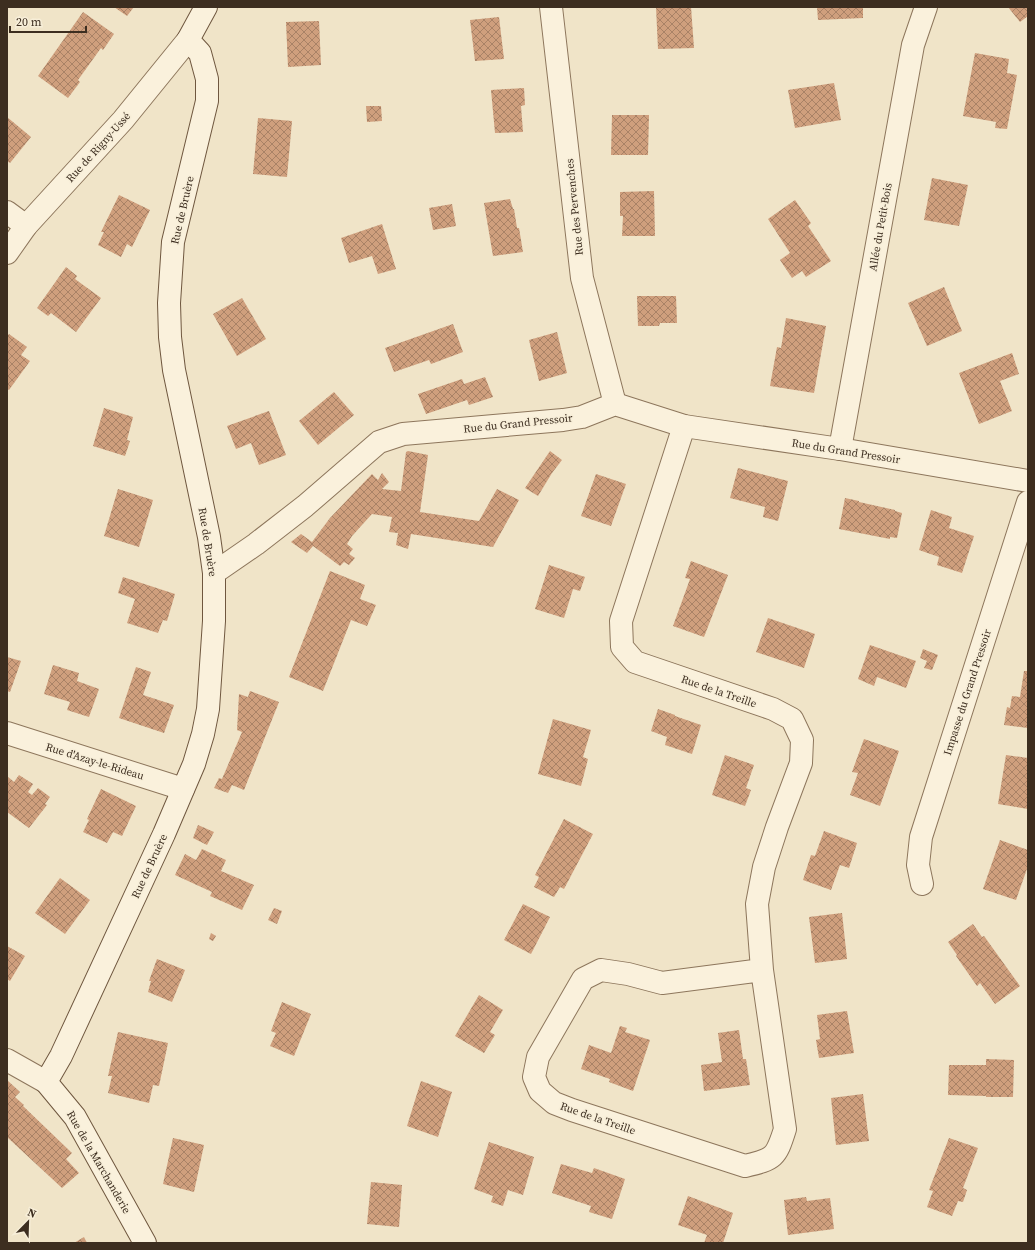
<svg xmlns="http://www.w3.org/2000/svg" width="1035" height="1250" font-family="'Source Serif 4',serif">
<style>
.building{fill:url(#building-cross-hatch)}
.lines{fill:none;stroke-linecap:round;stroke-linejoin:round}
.street-casing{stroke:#8d765c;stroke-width:24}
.secondary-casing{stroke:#6f573f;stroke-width:24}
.street{stroke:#faf1dc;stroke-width:22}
.secondary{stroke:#faf1dc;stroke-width:22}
.labels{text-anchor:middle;stroke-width:3;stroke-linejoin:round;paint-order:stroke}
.street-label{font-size:11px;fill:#3d2e20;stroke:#f7eed8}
</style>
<defs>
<pattern id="building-cross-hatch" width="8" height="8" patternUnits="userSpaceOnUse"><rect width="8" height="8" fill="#cf9f7d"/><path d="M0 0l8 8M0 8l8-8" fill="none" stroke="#a98266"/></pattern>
</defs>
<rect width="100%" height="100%" fill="#f0e4c8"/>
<g class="building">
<path d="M114 7H134L127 16Z"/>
<path d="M656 7H691L694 48 658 49Z"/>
<path d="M817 7H863V18L818 20Z"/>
<path d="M1008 7H1028V16L1020 22Z"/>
<path d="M83 12 114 34 103 50 101 48 78 80 80 82 68 98 38 76Z"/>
<path d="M499 17 504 59 475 61 470 20Z"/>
<path d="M319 21 321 65 288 67 286 22Z"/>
<path d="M975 53 1009 59 1007 73 1017 75 1007 129 995 128 996 122 963 116Z"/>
<path d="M834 83 841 120 795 128 788 90Z"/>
<path d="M524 88 525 105 521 106 523 132 495 133 491 90Z"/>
<path d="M366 106H381L382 121 367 122Z"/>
<path d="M612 115H649L648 155H611Z"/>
<path d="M7 117 31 137 10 163 7 161Z"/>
<path d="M258 118 292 121 287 177 253 174Z"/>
<path d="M932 178 968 185 959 226 924 220Z"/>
<path d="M654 191 655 236H622L623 216H620V192Z"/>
<path d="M119 195 150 210 132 247 127 244 121 257 98 245 104 232H101Z"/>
<path d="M510 199 513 209H514L517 228H519L523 252 493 256 484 203Z"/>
<path d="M795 200 811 223 808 226 831 261 806 277 802 271 792 278 780 260 790 253 768 219Z"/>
<path d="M452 204 456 226 433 230 429 208Z"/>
<path d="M382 224 396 269 378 274 372 256 349 263 341 238Z"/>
<path d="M66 267 77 276 75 279 101 298 76 332 51 313 48 316 37 308Z"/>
<path d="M944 287 962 331 927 346 908 303Z"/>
<path d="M637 296H676L677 323H660L659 326H638Z"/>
<path d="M242 298 266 339 237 356 213 314Z"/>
<path d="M786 318 826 326 814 393 770 386 777 347 781 348Z"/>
<path d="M453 324 463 352 431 364 429 360 394 372 385 348Z"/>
<path d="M557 332 567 373 539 381 529 340Z"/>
<path d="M9 334 27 347 21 355 30 361 9 390 7 389V336Z"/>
<path d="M1012 353 1019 374 1000 381 1012 411 979 424 959 373Z"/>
<path d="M485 377 493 397 469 405 467 400 426 414 418 394 462 379 464 384Z"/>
<path d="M334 392 354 415 318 445 299 421Z"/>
<path d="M104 408 133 417 127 440 130 441 125 456 93 446Z"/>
<path d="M269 411 286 455 259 465 251 443 236 449 227 426Z"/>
<path d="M408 451 428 455 420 512 479 521 497 489 519 500 493 547 411 534 408 549 396 545 398 533 389 532 392 517 372 514 352 536 347 544 353 549 349 554 355 558 349 565 344 562 340 566 313 546 307 553 291 542 301 534 312 542 330 518 372 474 378 480 382 473 389 482 382 489 401 491 406 452Z"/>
<path d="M550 451 562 460 552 473 538 496 525 488Z"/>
<path d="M738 468 788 481 778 521 763 517 765 507 730 498Z"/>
<path d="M596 474 626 484 611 526 581 516Z"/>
<path d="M118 489 153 500 139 547 104 536Z"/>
<path d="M845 498 859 501V502L895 510V511L902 513 897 538 890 537V539L839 529Z"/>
<path d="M931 510 952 517 949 528 974 536 962 573 937 565 939 557 919 550Z"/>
<path d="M691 561 728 575 704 637 673 626 690 579 685 578Z"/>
<path d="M549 565 585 577 580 591 573 589 564 618 535 609Z"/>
<path d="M330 571 365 585 360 599 376 605 367 626 351 620 323 691 289 677Z"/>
<path d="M123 577 175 594 167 621 163 620 158 633 127 623 135 599 118 593Z"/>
<path d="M768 618 815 634 804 668 756 652Z"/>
<path d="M870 645 916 661 906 688 877 677 874 686 858 679Z"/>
<path d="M923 649 938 655 932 670 924 668 927 661 920 658Z"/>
<path d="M7 657 21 661 10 692 7 691Z"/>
<path d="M53 665 79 673 77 681 99 689 89 717 67 710 70 702 44 694Z"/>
<path d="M136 667 151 672 143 695 174 705 164 733 119 718Z"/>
<path d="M1024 671H1028V728L1004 725 1007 707 1010 708 1012 696 1020 697Z"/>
<path d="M250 691 279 702 244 790 232 785 228 793 214 788 219 778 222 779 242 732 237 730 239 694 248 697Z"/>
<path d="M658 709 675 715V716L701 725 692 754 665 745 667 737 651 731Z"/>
<path d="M553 719 591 730 583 757 588 759 581 786 538 774Z"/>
<path d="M864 739 899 751 880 806 850 795 858 773 852 772Z"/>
<path d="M725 755 754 765 746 788 751 790 745 806 712 795Z"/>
<path d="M1006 755 1028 758V809L998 804Z"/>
<path d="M19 775 33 784 28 792 32 795 38 788 50 797 45 804 47 805 29 828 7 812V776L14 782Z"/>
<path d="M101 789 136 806 122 836 113 832 107 843 83 832 89 820 87 819Z"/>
<path d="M564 819 593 834 564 889 560 887 554 897 534 887 539 877 535 875Z"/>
<path d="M198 825 214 832 207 845 193 838Z"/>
<path d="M824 831 857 843 849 868 840 865 831 890 803 880 811 855 815 856Z"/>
<path d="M1000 840 1028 850V866L1016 900 983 889Z"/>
<path d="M202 849 226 860 221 871 254 885 242 910 210 896 212 892 175 875 185 854 196 860Z"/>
<path d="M60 878 90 900 65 934 35 913Z"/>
<path d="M523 904 550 917 531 954 504 940Z"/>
<path d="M274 908 282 911 277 924 268 920Z"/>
<path d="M842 913 847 959 815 963 809 917Z"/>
<path d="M973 924 982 937 984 936 1020 986 995 1004 980 983 977 986 956 956 957 955 948 942Z"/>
<path d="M211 933 216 936 213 941 209 939Z"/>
<path d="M7 946 25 956 10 981 7 979Z"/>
<path d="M157 959 185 970 172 1002 148 992 151 981H149Z"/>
<path d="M479 995 503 1010 490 1032 495 1035 484 1053 455 1036Z"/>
<path d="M282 1002 311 1014 294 1056 270 1046 276 1033 271 1031Z"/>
<path d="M847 1011 854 1053 819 1058 816 1040 820 1039 817 1015Z"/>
<path d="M620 1026 627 1028 625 1032 650 1040 633 1091 609 1082 610 1079 581 1069 589 1045 611 1053Z"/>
<path d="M739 1030 743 1059H746L750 1085 704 1091 701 1065 722 1062 718 1033Z"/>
<path d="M118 1032 168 1043 159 1086 153 1085 149 1103 108 1093 112 1076H108Z"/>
<path d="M986 1059 1014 1060 1013 1097H986V1096L948 1095 949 1065H986Z"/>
<path d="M7 1080 20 1092 15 1097 24 1105 23 1106 72 1153 66 1159 79 1173 62 1188 7 1137Z"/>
<path d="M421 1081 452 1092 438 1137 407 1126Z"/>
<path d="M863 1094 869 1141 836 1145 831 1098Z"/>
<path d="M173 1138 204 1145 194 1192 163 1184Z"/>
<path d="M949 1138 978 1148 963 1188 967 1190 963 1202 958 1201 952 1216 927 1207 933 1191 929 1190Z"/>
<path d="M489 1142 534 1157 523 1195 508 1190 503 1206 491 1202 493 1196 474 1189Z"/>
<path d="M561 1164 592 1173 594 1168 625 1179 612 1219 589 1212 591 1206 552 1193Z"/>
<path d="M371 1182 402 1185 399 1227 367 1224Z"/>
<path d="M688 1196 733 1213 723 1243H704L707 1235 678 1225Z"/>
<path d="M806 1197 807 1201 830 1198 834 1229 788 1235 784 1200Z"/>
<path d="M84 1237 87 1243H74Z"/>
</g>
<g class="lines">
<defs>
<g id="street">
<path d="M551 7 582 278 615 404"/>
<path d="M7 212 26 226"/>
<path d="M7 253 26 226 123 120 188 40"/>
<path d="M684 426 621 621 622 647 635 662 773 709 792 719 802 740 801 763 777 827 764 867 757 904 762 970 785 1129C776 1158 774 1159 745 1166L572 1110 554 1103 540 1091 534 1077 538 1057 583 979 601 970 628 974 662 983 762 970"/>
<path d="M840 449 913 45 926 7"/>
<path d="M214 573 256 544 305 506 379 442 403 434 563 420 582 417 615 404 684 426 840 449 1028 481"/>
<path d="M7 733 183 789"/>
<path d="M922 884 918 865 921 837 1028 502"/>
<path d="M7 1060 46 1082"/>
</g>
<path id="secondary" d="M145 1243 75 1117 46 1082 61 1056 164 834 194 764 203 734 208 709 214 621V573L209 537 174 370 170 337 169 303 173 242 207 101V79L200 53 188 40 206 7"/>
</defs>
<use href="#street" class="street-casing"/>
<use href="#secondary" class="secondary-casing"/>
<use href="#street" class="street"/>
<use href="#secondary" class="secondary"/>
</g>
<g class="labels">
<g class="street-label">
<text transform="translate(98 147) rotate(-48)" y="4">Rue de Rigny-Ussé</text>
<text transform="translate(574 207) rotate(-96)" y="4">Rue des Pervenches</text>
<text transform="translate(182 210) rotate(-77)" y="4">Rue de Bruère</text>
<text transform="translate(880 227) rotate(-80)" y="4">Allée du Petit-Bois</text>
<text transform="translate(518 423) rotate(-6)" y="4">Rue du Grand Pressoir</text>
<text transform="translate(846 451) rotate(9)" y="4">Rue du Grand Pressoir</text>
<text transform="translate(208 542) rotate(81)" y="4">Rue de Bruère</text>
<text transform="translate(719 691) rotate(19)" y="4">Rue de la Treille</text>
<text transform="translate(967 692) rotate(-72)" y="4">Impasse du Grand Pressoir</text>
<text transform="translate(95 761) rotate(17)" y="4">Rue d'Azay-le-Rideau</text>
<text transform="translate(149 866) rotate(-65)" y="4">Rue de Bruère</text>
<text transform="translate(598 1118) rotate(19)" y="4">Rue de la Treille</text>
<text transform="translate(99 1162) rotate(60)" y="4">Rue de la Marchanderie</text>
</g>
</g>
<rect width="1035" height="1250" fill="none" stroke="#3d2e20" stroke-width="16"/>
<g transform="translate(28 1222) rotate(23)" stroke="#f7eed8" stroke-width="3" paint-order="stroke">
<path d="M0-3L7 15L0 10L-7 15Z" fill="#3d2e20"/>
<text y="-6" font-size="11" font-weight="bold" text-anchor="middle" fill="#3d2e20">N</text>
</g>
<path d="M10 26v6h76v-6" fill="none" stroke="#3d2e20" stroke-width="2"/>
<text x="16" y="26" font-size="12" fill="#3d2e20" stroke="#f7eed8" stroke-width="3" paint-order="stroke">20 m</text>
</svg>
